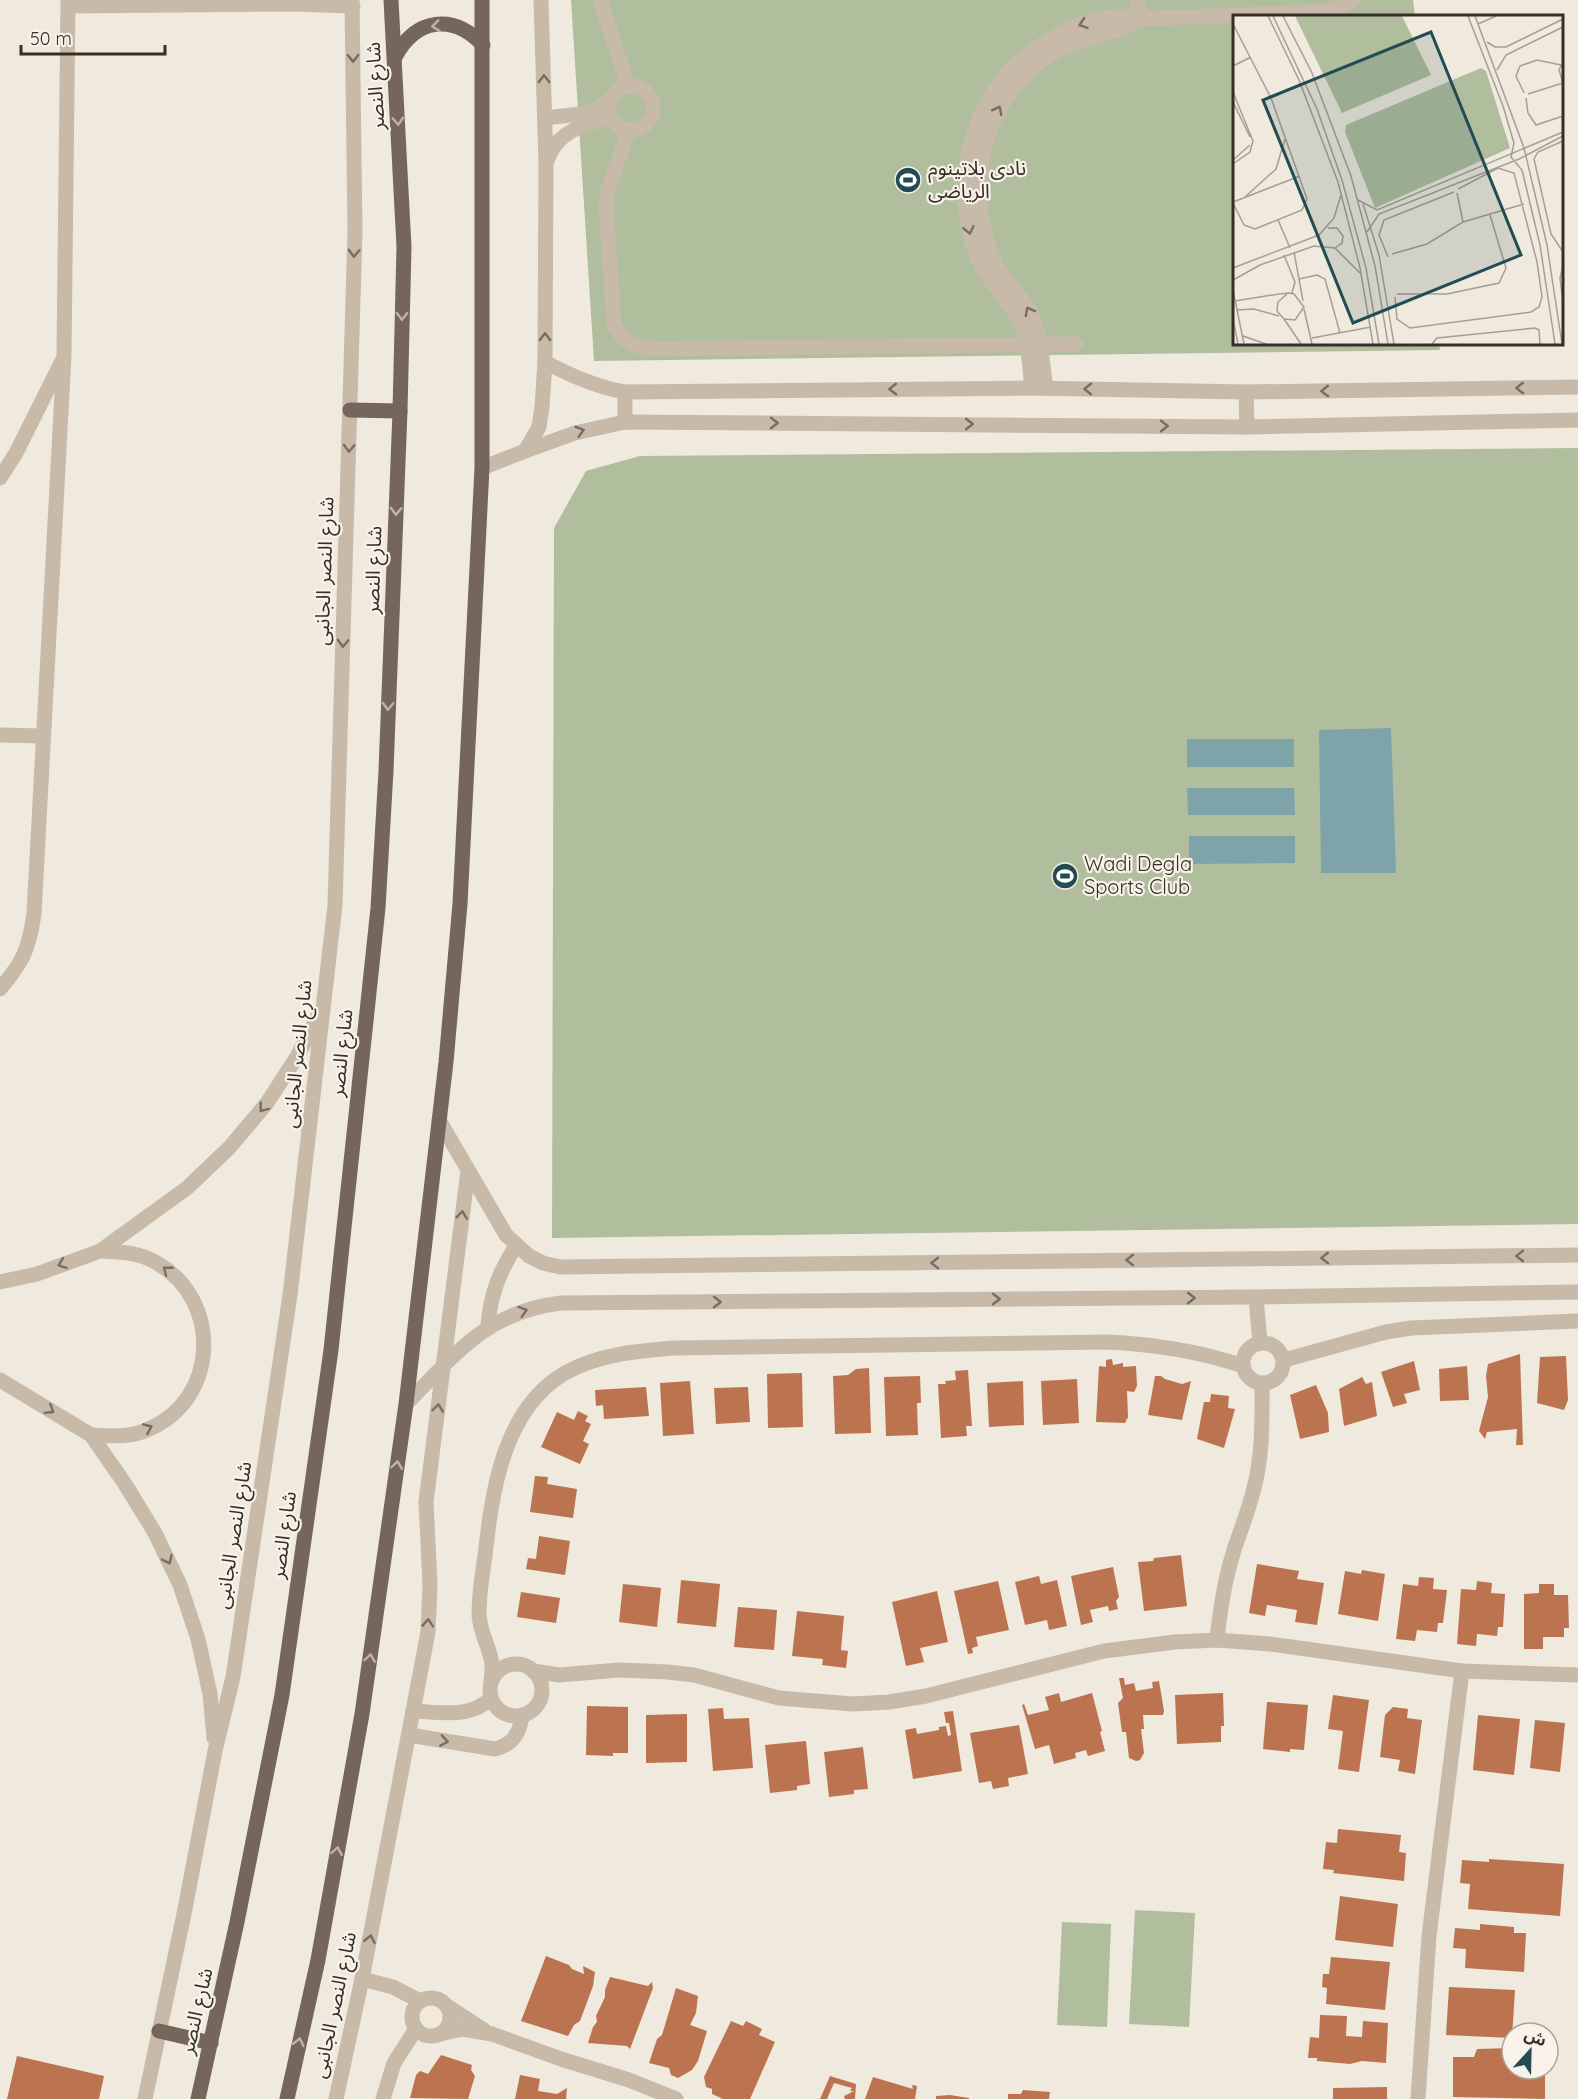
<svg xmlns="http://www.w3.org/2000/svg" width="1578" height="2099" font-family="Quicksand,'Noto Sans Arabic',sans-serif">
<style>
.green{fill:#b0be9e}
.water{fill:#7ea4aa}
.building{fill:#bb744f}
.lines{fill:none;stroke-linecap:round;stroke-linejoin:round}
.minor{stroke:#c7baa9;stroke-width:15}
.major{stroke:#75665b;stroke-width:15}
.oneway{stroke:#776d63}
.oneway2{stroke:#bdb3a9}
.labels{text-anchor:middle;stroke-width:4.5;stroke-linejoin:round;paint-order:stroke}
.street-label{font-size:20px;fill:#352e29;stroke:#f8f2e8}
.poi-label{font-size:20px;fill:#352e29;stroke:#f8f2e8;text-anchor:start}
.inset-road{fill:none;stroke:#a59e95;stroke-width:1.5}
.view{fill:#224b53;fill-opacity:0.15;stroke:#224b53;stroke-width:3}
.inset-edge{fill:none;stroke:#352e29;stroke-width:3}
</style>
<rect width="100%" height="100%" fill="#f0e9dd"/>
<g class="green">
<path d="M571 0H1413L1415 16H1234V344H1439L1440 350 594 361Z"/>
<path d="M1578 448V1224L552 1238 554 528 586 471 640 456Z"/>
<path d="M1135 1910 1195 1913 1189 2027 1129 2024Z"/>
<path d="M1062 1922 1111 1924 1107 2027 1057 2025Z"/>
</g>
<g class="water">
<path d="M1391 728 1396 873H1321L1319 730Z"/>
<rect x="1187" y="739" width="107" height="28"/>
<path d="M1187 788H1294L1295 815H1188Z"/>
<path d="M1189 836H1295V863L1189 864Z"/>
</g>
<g class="building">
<path d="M1520 1354 1523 1445H1516L1517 1429 1487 1432 1485 1439 1479 1431 1488 1397 1486 1376 1488 1364Z"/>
<path d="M1566 1356 1568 1400 1564 1410 1537 1403 1540 1357Z"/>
<path d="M1112 1359 1113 1365 1123 1363V1367L1136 1366 1137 1386 1134 1392 1127 1391 1128 1417 1125 1423 1096 1422 1099 1366 1106 1367V1360Z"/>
<path d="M1414 1361 1420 1390 1404 1394 1407 1403 1393 1407 1381 1372Z"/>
<path d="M1467 1366 1469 1400 1440 1401 1439 1369Z"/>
<path d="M869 1368 871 1433 835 1434 833 1376 848 1375 856 1369Z"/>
<path d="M968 1370 972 1426H966L967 1436 941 1438 938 1384H946L945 1381 956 1380 955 1371Z"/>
<path d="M802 1373 803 1427 768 1428 767 1374Z"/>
<path d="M920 1376 921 1403H917L918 1435 886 1436 884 1377Z"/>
<path d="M1155 1376H1161L1165 1379 1182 1384 1191 1381 1182 1420 1148 1415Z"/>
<path d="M1362 1377 1366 1384 1372 1382 1377 1416 1344 1426 1339 1389Z"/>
<path d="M1077 1379 1079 1423 1043 1425 1041 1381Z"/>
<path d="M690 1381 694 1434 663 1436 660 1383Z"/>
<path d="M1023 1381 1024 1425 989 1427 987 1383Z"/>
<path d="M1316 1385 1328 1413 1329 1432 1300 1439 1290 1395Z"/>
<path d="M646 1387 649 1416 604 1419 603 1405 596 1406 595 1390Z"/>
<path d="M748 1387 750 1422 716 1424 714 1388Z"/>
<path d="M1211 1394 1229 1396 1228 1408 1235 1409 1224 1448 1197 1439 1204 1402H1210Z"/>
<path d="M578 1411 588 1416 585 1421 591 1424 583 1441 589 1444 580 1464 541 1447 557 1412 574 1420Z"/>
<path d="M535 1476 548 1477 547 1484 577 1489 573 1518 530 1512Z"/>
<path d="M539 1536 570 1541 565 1575 526 1569 528 1558 536 1559Z"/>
<path d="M1181 1555 1187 1606 1144 1611 1138 1562 1153 1561 1154 1558Z"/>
<path d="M1257 1564 1299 1571 1297 1579 1324 1583 1317 1625 1295 1622 1297 1610 1267 1605 1265 1616 1249 1613Z"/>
<path d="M1113 1567 1119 1597 1116 1601 1118 1609 1109 1611 1108 1606 1090 1610 1093 1622 1081 1625 1071 1576Z"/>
<path d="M1362 1570 1385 1574 1378 1621 1338 1614 1345 1571 1361 1574Z"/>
<path d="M1039 1576 1041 1584 1057 1580 1067 1626 1049 1630 1047 1620 1025 1625 1015 1582Z"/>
<path d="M1419 1577 1434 1578 1433 1589 1447 1590 1443 1623H1438L1437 1632 1417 1630 1415 1641 1396 1639 1403 1584 1418 1586Z"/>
<path d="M681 1580 720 1584 716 1627 677 1623Z"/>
<path d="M998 1581 1009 1630 976 1637 978 1646 972 1648 973 1653 968 1654 954 1591Z"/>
<path d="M1477 1581 1492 1583 1491 1593 1505 1594 1503 1627H1498L1497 1636 1477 1634 1476 1646 1457 1644 1461 1589 1476 1590Z"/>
<path d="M623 1584 661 1588 657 1627 619 1622Z"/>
<path d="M1539 1584H1554V1595H1568L1569 1628H1564V1637H1543V1649H1524V1594L1539 1593Z"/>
<path d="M937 1591 948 1642 920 1648 924 1662 906 1666 892 1602Z"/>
<path d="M521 1592 560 1598 556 1623 517 1617Z"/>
<path d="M738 1607 777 1610 774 1650 734 1647Z"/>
<path d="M797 1611 844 1616 841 1650 848 1651 846 1668 822 1665 823 1659 792 1656Z"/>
<path d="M1119 1678H1124L1125 1685 1134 1683 1136 1691 1153 1688 1152 1682 1159 1681 1164 1711 1163 1715H1143L1144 1729H1141L1144 1753 1140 1760 1136 1761 1129 1758 1126 1732H1122L1118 1703 1123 1698Z"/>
<path d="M1059 1693 1061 1702 1092 1693 1102 1731 1100 1732 1105 1751 1088 1756 1086 1750 1075 1753 1076 1758 1054 1764 1049 1745 1035 1749 1022 1705 1024 1704 1028 1715 1049 1710 1045 1697Z"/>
<path d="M1223 1693 1224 1726H1221V1742L1177 1744 1175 1695Z"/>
<path d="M1333 1695 1369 1700 1359 1772 1338 1769 1343 1731 1328 1729Z"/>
<path d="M1267 1702 1308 1705 1304 1750 1290 1749V1752L1263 1749Z"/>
<path d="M587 1706 628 1707V1753H613V1756L586 1755Z"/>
<path d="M1393 1707 1408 1709 1407 1718 1422 1720 1415 1774 1398 1771 1400 1760 1380 1757 1385 1715Z"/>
<path d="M723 1708 724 1719 749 1718 753 1768 713 1771 708 1709Z"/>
<path d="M953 1711 962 1771 913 1779 905 1730 916 1728 917 1734 939 1730V1727L946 1726 948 1736 951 1735 949 1723H946L944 1712Z"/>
<path d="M687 1714V1762L646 1763V1715Z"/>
<path d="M1478 1715 1520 1719 1514 1775 1473 1770Z"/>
<path d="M1535 1720 1565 1723 1560 1772 1530 1768Z"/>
<path d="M1019 1725 1028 1774 1008 1778 1009 1786 993 1789 991 1781 979 1783 970 1733Z"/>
<path d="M806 1741 810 1784 797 1786V1790L770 1793 765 1745Z"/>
<path d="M863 1747 868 1789 854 1790V1794L829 1797 824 1752Z"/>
<path d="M1338 1829 1401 1835 1399 1852 1406 1853 1404 1881 1333 1873 1334 1870 1323 1869 1326 1842 1337 1843Z"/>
<path d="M1489 1859 1564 1864 1560 1916 1468 1909 1470 1884 1460 1883 1462 1860 1489 1862Z"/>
<path d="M1340 1896 1398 1904 1393 1947 1335 1940Z"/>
<path d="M1480 1924 1514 1927V1933H1526L1524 1972 1465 1968 1466 1949 1453 1948 1455 1928 1480 1930Z"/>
<path d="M546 1956 569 1965 572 1969 584 1974 583 1966 595 1972 593 1986 580 2021 574 2025 568 2036 521 2021Z"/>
<path d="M1331 1957 1390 1962 1385 2010 1326 2004 1327 1988 1322 1987 1323 1974H1329Z"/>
<path d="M610 1977 648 1986 652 1982 653 1988 630 2049 627 2046 588 2043 593 2027 597 2022 596 2016 605 1997V1990Z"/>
<path d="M1449 1987 1515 1990 1512 2038 1446 2035Z"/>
<path d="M676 1988 698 1996 696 2013 690 2025 707 2031 698 2061 692 2070 678 2078 671 2075 669 2068 649 2063 657 2039 662 2035Z"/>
<path d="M1320 2015 1347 2016 1346 2036 1362 2037 1363 2021 1388 2023 1386 2063 1362 2061 1350 2064 1317 2061V2058H1308L1310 2037 1319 2038Z"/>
<path d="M731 2021 743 2026 746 2021 762 2029 759 2035 775 2042 750 2099H723L712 2094V2089L706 2087 704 2077Z"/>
<path d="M1512 2048V2069H1545V2099L1453 2097V2057H1474L1477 2049Z"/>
<path d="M441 2055 472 2065 471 2070 475 2076 468 2099 410 2098 416 2075 420 2071 428 2074Z"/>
<path d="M17 2056 104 2076 99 2099H7Z"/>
<path d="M520 2075 540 2079 538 2091 557 2094 567 2088 566 2099H515Z"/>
<path d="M830 2076 856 2084 855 2099H845L844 2096 854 2091H850L852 2088 834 2083 827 2099H820Z"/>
<path d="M873 2077 913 2089 912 2085 917 2086 915 2099H865Z"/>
<path d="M1387 2087V2099H1333V2088Z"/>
<path d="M1023 2090 1050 2092 1049 2099H1008V2094H1021Z"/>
<path d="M950 2095 969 2098V2099H936V2096Z"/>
</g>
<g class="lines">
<g class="minor">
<path d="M600 0 628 86"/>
<path d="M1138 0 1140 19"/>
<path d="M68 6 294 4 353 6"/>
<circle cx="631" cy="108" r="22"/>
<path d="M545 118 589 113 610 100"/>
<path d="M629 129 608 189 606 203 614 325C623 341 634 347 653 349L1076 344"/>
<path d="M547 161C557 131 583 125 611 117"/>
<path d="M545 362C571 376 596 387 625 392L1032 388 1246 392 1578 387"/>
<path d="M1032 388C1029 363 1029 335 1015 313 1004 295 987 281 979 261 947 189 970 90 1038 47 1067 28 1105 9 1140 19L1332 11 1353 0"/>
<path d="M1046 388C1042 365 1042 338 1032 316 1024 296 1006 283 996 264 963 194 980 104 1044 59 1073 38 1110 37 1140 19"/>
<path d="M1246 392 1247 427"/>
<path d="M625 422V392"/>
<path d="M525 451 575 433 625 422 1247 427 1578 420"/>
<path d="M482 468 525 451 539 427 542 407 545 362 546 164 541 0"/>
<path d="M0 478 16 453 62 361"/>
<path d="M0 735 43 736"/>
<path d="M0 989C23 962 29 949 34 914L64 356 68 0"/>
<path d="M439 1120 506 1235 529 1256 543 1263 560 1267 1578 1255"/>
<path d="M0 1282 37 1274 100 1251 187 1188 229 1148 267 1103 298 1055 319 1014"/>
<path d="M1256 1297 1260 1343"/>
<path d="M488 1326C490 1296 499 1272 516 1246"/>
<circle cx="1263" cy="1363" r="20"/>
<path d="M1284 1360 1386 1332 1411 1328 1578 1321"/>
<path d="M0 1380 91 1435 125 1484 155 1533 180 1585 198 1639 210 1694 214 1738"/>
<path d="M406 1404C456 1354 486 1312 561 1303L1256 1297 1578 1292"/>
<path d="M91 1435C111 1436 131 1438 149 1429 219 1399 222 1300 157 1263 139 1252 119 1252 100 1251"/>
<path d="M1217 1640C1220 1609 1225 1579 1234 1550 1241 1529 1249 1509 1254 1488 1263 1454 1262 1418 1262 1383"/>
<circle cx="516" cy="1690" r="26"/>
<path d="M533 1671 559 1675 619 1670 668 1672 694 1675 779 1698 853 1704 889 1702 926 1696 1104 1651 1175 1642 1217 1640 1270 1644 1462 1671 1578 1675"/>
<path d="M491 1682C492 1674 493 1666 491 1659 488 1644 480 1632 479 1615 479 1595 482 1575 485 1556 492 1492 503 1409 565 1373 598 1354 638 1351 676 1348L1106 1342C1153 1344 1199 1351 1243 1366"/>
<path d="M413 1711C440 1712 471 1719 491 1698"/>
<path d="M409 1735 495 1749C513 1745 520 1733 522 1715"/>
<path d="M362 1979 393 1987 420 2001"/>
<circle cx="431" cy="2017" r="19"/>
<path d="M447 2006 484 2030"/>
<path d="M440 2034 462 2029 492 2034 561 2059 629 2080 676 2099"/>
<path d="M145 2099 184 1914 215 1751 233 1677 290 1295 335 905 355 232 352 0"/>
<path d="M336 2099 362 1979 428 1632 430 1585 426 1502 468 1171"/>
<path d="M383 2099 394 2063 416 2029"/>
<path d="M1418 2099 1429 1936 1462 1671"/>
</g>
<g class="major">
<path d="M395 57C416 18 453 13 483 45"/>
<path d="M350 410 400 411"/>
<path d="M159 2031 211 2043"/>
<path d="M198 2099 237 1922 282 1695 331 1350 378 908 386 771 400 411 404 247 391 0"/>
<path d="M287 2099 318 1960 362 1714 406 1404 446 1062 460 904 482 468V0"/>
</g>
</g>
<defs><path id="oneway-chevron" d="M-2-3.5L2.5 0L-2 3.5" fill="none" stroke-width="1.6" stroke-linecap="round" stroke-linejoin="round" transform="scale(1.5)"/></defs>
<g class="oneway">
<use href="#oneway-chevron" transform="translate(1083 24) rotate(161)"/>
<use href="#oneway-chevron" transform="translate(353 58) rotate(89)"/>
<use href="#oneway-chevron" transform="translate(544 79) rotate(-91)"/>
<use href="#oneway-chevron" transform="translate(998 110) rotate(-63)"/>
<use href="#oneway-chevron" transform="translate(969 230) rotate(78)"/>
<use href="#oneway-chevron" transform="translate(354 253) rotate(92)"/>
<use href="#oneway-chevron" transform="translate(1029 311) rotate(-118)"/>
<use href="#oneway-chevron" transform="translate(545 337) rotate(-90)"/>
<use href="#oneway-chevron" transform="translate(1520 388) rotate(179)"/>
<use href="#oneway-chevron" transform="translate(893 389) rotate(179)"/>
<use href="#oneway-chevron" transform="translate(1088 389) rotate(-179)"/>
<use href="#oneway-chevron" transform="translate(1325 391) rotate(179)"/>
<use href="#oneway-chevron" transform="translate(774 423)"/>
<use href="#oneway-chevron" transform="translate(969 424)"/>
<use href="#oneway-chevron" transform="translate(1164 426)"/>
<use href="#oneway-chevron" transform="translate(580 431) rotate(-16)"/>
<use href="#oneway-chevron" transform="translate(349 448) rotate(92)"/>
<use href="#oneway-chevron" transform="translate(343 643) rotate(92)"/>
<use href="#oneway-chevron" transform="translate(263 1108) rotate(128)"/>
<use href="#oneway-chevron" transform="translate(462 1215) rotate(-83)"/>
<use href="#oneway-chevron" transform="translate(1520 1256) rotate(179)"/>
<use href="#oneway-chevron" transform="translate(1325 1258) rotate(179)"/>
<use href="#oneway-chevron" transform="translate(1130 1260) rotate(179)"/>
<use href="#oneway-chevron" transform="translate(935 1263) rotate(179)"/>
<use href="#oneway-chevron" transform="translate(62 1264) rotate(160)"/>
<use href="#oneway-chevron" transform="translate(167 1270) rotate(-142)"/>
<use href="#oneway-chevron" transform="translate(1191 1298)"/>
<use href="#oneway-chevron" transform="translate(996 1299)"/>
<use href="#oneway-chevron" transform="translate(717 1302)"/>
<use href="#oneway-chevron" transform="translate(523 1311) rotate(-18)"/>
<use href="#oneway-chevron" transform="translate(438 1408) rotate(-83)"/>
<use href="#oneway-chevron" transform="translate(50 1410) rotate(32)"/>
<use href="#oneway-chevron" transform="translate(148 1428) rotate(-23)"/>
<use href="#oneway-chevron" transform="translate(168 1560) rotate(65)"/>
<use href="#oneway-chevron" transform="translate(428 1623) rotate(-86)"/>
<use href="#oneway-chevron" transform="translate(444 1741) rotate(9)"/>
<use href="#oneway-chevron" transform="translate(370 1939) rotate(-79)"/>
</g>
<g class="oneway2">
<use href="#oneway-chevron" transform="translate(436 26) rotate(173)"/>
<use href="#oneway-chevron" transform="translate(398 121) rotate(87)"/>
<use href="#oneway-chevron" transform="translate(402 316) rotate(91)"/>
<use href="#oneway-chevron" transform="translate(396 511) rotate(92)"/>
<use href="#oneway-chevron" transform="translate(388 706) rotate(92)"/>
<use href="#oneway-chevron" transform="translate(397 1465) rotate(-82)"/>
<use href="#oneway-chevron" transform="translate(370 1658) rotate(-82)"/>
<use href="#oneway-chevron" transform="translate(337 1851) rotate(-80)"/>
<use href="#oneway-chevron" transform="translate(299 2042) rotate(-77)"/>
</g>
<defs>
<symbol id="stadium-disc" viewBox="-11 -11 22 22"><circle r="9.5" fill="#224b53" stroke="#f8f2e8"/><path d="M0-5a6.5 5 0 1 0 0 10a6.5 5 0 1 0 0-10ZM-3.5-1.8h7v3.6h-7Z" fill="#fff"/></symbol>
</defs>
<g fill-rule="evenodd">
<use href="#stadium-disc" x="893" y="165" width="30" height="30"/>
<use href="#stadium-disc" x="1050" y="861" width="30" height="30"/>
</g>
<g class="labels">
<g class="street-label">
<text transform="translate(375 86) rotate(-93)" y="7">شارع النصر</text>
<text transform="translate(373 570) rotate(-88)" y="7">شارع النصر</text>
<text transform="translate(324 571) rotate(-88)" y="7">شارع النصر الجانبى</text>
<text transform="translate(341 1053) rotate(-84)" y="7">شارع النصر</text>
<text transform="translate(297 1054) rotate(-84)" y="7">شارع النصر الجانبى</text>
<text transform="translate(233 1535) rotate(-81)" y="7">شارع النصر الجانبى</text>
<text transform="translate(283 1535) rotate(-82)" y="7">شارع النصر</text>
<text transform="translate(334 2005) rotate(-78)" y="7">شارع النصر الجانبى</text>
<text transform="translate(196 2011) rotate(-77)" y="7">شارع النصر</text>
</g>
<g class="poi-label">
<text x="928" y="175">نادى بلاتينوم<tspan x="928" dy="23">الرياضى</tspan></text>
<text x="1084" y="871">Wadi Degla<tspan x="1084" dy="23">Sports Club</tspan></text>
</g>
</g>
<g transform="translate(1233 15)">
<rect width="330" height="330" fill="#f0e9dd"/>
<path d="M62 1H169L198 60 109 98ZM248 53 253 56 277 133 142 193 112 117 113 110Z" fill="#b0be9e"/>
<path class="inset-road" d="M35 1 66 65 105 167 127 253 140 329M40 1 84 94 109 165 133 253 146 329M50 1 79 58 118 161 142 251 155 329M235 1 270 91 281 128 278 142 289 155 307 230 322 329M242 1 291 133 314 230 329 329M0 9 38 83 74 184 69 195 22 214 11 210 0 188M245 9 263 1M254 27 262 32H273L330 4M0 51 18 42M264 55 273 40 330 12M0 77 20 126 17 137 0 149M291 78 283 61 287 51 304 45 328 50M295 79 330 68 326 55 330 47M38 83 68 70M293 83 295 98 303 110 330 101M0 87 17 122M330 126 305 137 301 144 318 219 330 237M0 145 17 130M224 178 230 207M12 182 43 154 52 124M125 185 144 195 330 117M0 187 67 161M130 189 146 240 161 329M45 205 57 233M95 213H104L110 221 109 228 102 233M134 217 146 199 286 144 330 121M61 237 70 286M159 239 194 229 230 207 291 189M51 240 62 267 59 278M155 242 146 220 151 205 221 177M330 251 327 263 330 287M0 253 86 220 101 203 108 180M66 264 84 260 92 264 107 318M0 265 27 250 81 231 102 233 127 258M0 275 11 329M164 279H214L266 268 273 253 257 200M162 282 164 304 177 313 298 297 306 292 309 282 304 247 281 158 265 153 225 174M2 286 46 279 56 278 61 279 71 292 62 305 51 304 44 296 45 287 54 279M71 294 79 329M4 295 21 294 46 301M0 304 5 329M51 304 68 329M10 321 33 329M79 323 138 312M199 329 204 323 302 313 306 315 307 329"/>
<path class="view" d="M198 17 288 240 120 308 30 85Z"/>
<rect width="330" height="330" class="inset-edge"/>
</g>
<g transform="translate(1530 2051) rotate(22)"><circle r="28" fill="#f8f2e8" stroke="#aaa49c" stroke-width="1.5"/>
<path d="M0-4.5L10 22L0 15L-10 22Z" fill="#224b53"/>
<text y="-9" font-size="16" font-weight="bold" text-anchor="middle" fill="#352e29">ش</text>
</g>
<path d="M21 45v9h144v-9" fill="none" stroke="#352e29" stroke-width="3"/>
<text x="30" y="45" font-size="18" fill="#352e29" stroke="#f8f2e8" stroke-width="4.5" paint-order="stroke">50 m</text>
</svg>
